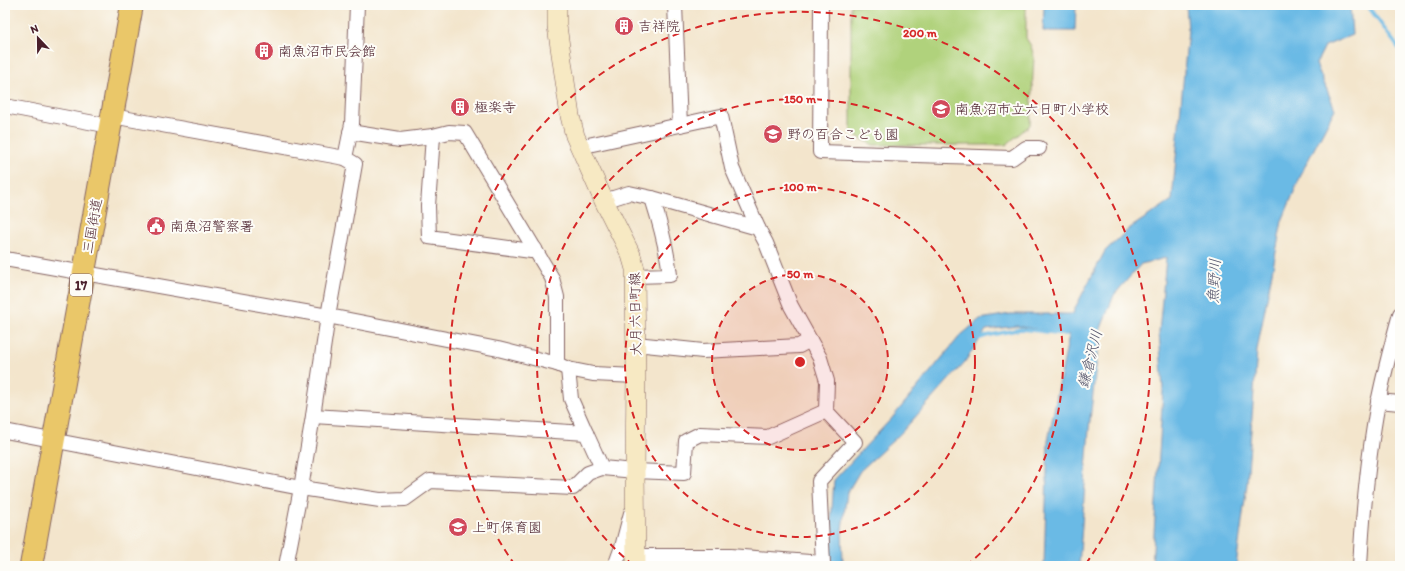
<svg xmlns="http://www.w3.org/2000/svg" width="1405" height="571" font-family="Itim,'Klee One',sans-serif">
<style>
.green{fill:#b0d27b;stroke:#7d7853}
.water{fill:#6abae5;stroke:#5a6c88}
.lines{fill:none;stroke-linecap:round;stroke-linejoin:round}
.stream{stroke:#6abae5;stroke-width:3.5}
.minor-casing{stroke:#856463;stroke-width:16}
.secondary-casing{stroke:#856463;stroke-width:20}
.trunk-casing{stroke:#856463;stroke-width:24}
.minor{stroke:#fff;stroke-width:14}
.secondary{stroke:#f7e9c3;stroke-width:19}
.trunk{stroke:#eac769;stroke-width:22}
.ring{fill:none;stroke:#d62828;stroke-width:2;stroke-dasharray:7 5}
.labels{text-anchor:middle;stroke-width:4;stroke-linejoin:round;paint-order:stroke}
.shield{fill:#fdfcf7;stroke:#806168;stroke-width:1}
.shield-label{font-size:13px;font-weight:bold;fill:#4a1f2b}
.poi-label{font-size:14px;fill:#4a1f2b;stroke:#fdfcf7;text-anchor:start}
.street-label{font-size:14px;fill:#4a1f2b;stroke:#fdfcf7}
.water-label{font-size:15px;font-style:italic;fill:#55556c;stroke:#fdfcf7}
.centre{fill:#d62828;stroke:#fdfcf7;stroke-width:2}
.ring-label{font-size:12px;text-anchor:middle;font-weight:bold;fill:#d62828;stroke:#fdfcf7;stroke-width:4;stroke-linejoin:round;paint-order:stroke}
</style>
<rect width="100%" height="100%" fill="#fdfcf7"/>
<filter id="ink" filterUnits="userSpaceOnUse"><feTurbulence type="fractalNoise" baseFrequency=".025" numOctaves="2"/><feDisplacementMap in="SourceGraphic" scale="8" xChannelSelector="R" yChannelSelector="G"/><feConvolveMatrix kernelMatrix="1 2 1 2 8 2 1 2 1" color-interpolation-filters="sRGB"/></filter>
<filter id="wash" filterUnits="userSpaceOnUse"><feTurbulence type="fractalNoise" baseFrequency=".012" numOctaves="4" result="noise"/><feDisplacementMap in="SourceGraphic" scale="16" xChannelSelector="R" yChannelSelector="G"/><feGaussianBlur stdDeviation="0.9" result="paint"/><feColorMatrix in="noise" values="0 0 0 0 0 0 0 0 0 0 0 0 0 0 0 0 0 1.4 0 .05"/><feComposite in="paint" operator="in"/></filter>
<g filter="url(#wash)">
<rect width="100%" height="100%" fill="#f3e5cc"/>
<path class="green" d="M851 5H1026V38L1031 46 1034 57 1030 125 1006 145H873L851 133Z"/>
<g class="water">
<path d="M1044 5H1076L1075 31H1043Z"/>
<path d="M1186 5H1350L1352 35 1325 46 1316 64 1335 109 1303 170 1282 221 1257 350 1247 484 1236 566H1152L1163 390 1159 332 1166 258 1141 264 1114 295 1100 331 1089 429 1079 566H1044L1048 441 1069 335 1017 326 986 330 964 363 900 434 860 471 847 493 842 529 843 566H828L834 480 892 418 960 336 980 319 1010 314H1073L1074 310 1105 251 1130 228 1172 200 1188 30Z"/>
</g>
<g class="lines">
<g class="stream">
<path d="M1367 5 1400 50"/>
<path d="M977 339 986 336 1021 329 1066 334"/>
</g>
</g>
</g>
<g filter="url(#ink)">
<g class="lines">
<defs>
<g id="minor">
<path d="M675 5 680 125"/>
<path d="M821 5 820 152 1012 158 1026 148H1039"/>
<path d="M5 106 110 126"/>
<path d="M112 116 345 158 355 164 328 316 313 416 301 488 286 566"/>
<path d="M350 132 400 140 433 136 449 132 465 133 552 278 557 297V364"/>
<path d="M433 136 428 206 429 237 531 251 535 249"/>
<path d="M579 147 721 116 732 168 758 228"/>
<path d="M345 158 352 124 357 5"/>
<path d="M604 201 629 193 652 198 758 228 766 243 791 306 820 358 827 381 826 411"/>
<path d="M5 259 328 316 498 349 557 364 568 369 593 374 636 376"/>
<path d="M635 276 670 275C667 248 660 223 652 198"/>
<path d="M636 344 703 351 799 346 810 340"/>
<path d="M568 369 571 399 586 433"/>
<path d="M1378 401 1400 403"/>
<path d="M313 416 586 433 602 468 635 471 684 473 686 441 700 434 768 437 826 411 855 442 819 481 823 563 730 556H636"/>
<path d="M5 431 301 488 380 500 405 499 430 481 573 488 588 473 602 468"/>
<path d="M615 566 622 547 631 513"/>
<path d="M1360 566C1363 511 1368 456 1378 403 1384 373 1392 343 1400 314"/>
</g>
<path id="secondary" d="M557 5V26L570 116 575 136 604 201 631 255 635 269 636 376 635 471 636 566"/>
<path id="trunk" d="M31 566 132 5"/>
</defs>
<use href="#minor" class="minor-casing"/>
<use href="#secondary" class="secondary-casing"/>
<use href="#trunk" class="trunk-casing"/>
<use href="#minor" class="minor"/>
<use href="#secondary" class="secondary"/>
<use href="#trunk" class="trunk"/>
</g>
</g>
<circle cx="800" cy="362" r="88" fill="#d62828" fill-opacity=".12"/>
<g class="ring">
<circle cx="800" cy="362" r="88"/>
<circle cx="800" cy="362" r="175"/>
<path d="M633 565A263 263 0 1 1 967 565"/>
<path d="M515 565A350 350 0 1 1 1085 565"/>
</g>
<defs>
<symbol id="building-disc" viewBox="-11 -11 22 22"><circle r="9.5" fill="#d1495b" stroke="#fdfcf7"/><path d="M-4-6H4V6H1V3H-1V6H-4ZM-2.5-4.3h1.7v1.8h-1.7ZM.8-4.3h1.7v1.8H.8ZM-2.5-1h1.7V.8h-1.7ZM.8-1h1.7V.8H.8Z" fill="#fff"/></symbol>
<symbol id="school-disc" viewBox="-11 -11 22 22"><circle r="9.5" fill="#d1495b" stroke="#fdfcf7"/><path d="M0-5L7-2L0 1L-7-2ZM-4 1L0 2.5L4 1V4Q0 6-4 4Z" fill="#fff"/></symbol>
<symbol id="civic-disc" viewBox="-11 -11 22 22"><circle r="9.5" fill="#d1495b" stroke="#fdfcf7"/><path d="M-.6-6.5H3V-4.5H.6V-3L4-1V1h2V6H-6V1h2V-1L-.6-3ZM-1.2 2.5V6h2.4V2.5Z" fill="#fff"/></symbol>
</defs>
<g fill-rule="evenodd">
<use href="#building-disc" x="613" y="15" width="22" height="22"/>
<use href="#building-disc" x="253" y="40" width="22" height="22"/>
<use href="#building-disc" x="449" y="96" width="22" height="22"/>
<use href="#school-disc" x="930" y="98" width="22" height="22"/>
<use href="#school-disc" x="762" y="123" width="22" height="22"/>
<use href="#civic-disc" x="145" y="215" width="22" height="22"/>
<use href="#school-disc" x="447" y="516" width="22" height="22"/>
</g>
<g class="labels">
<rect class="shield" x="70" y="274" width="22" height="22" rx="3"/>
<g class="shield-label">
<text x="81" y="290">17</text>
</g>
<g class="poi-label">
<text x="638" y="31">吉祥院</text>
<text x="278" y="56">南魚沼市民会館</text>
<text x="474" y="112">極楽寺</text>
<text x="955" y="114">南魚沼市立六日町小学校</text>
<text x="787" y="139">野の百合こども園</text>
<text x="170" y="231">南魚沼警察署</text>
<text x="472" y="532">上町保育園</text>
</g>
<g class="street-label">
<text transform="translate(92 226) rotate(-80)" y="5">三国街道</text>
<text transform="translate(635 314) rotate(-91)" y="5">大月六日町線</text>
</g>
<g class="water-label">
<text transform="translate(1214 281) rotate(-87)" y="5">魚野川</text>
<text transform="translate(1090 359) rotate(-76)" y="5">鎌倉沢川</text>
</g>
</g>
<circle cx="800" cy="362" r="6" class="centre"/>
<g class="ring-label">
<text x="920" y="37">200 m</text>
<text x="800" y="103">150 m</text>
<text x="800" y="191">100 m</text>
<text x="800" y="278">50 m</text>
</g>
<rect width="1405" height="571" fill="none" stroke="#fdfcf7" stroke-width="20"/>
<g transform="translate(38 38) rotate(338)" stroke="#fdfcf7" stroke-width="3" paint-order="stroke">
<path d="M0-3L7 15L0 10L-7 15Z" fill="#4a1f2b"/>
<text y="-6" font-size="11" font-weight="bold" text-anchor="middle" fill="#4a1f2b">N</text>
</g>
</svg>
